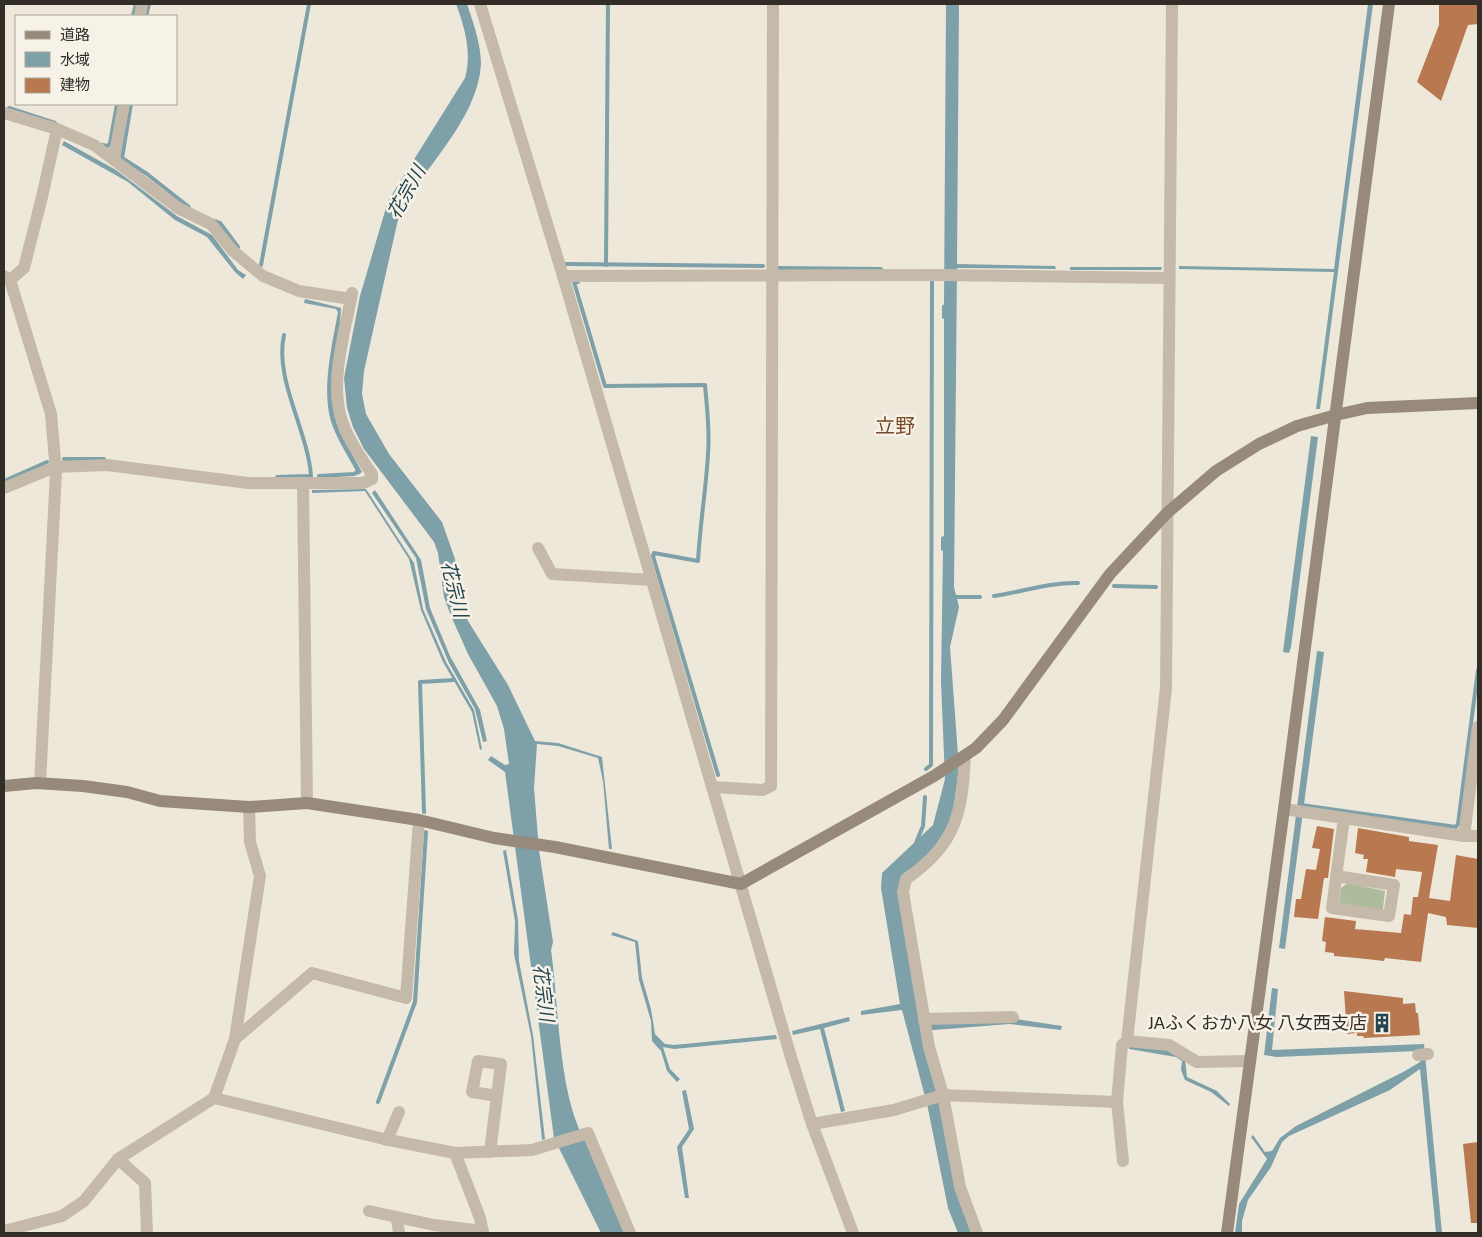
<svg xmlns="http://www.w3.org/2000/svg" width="1482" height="1237" font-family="'Exo 2','Noto Sans JP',sans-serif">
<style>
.green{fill:#adbc9d}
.water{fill:#7ea0a8}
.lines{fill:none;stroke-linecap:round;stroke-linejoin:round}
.stream{stroke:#7ea0a8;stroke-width:4}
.building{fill:#b87950}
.street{stroke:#c5baa9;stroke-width:12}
.secondary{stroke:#988a7b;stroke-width:12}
.labels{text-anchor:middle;stroke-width:5;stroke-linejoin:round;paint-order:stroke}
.poi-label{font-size:18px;fill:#332d28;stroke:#f7f2e7;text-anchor:end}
.water-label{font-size:19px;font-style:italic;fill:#224650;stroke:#f7f2e7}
.quarter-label{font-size:20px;fill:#79492a;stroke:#f7f2e7}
</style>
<rect width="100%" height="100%" fill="#eee8db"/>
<path class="green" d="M1348 883 1385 891 1383 909 1380 911 1341 905 1339 902 1341 888Z"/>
<g class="water">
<path d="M456 4H467C473 22 481 44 481 64 478 120 423 167 399 215L364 371 362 394 366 414 389 454 442 522 455 559 460 597 468 621 508 685 535 741 558 743 602 757 612 849H609L603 781 598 758 558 746 537 744 534 788 539 850 553 942 551 950C559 1005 558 1097 586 1142L624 1233H601L554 1138 505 772 488 760 491 756 505 765 509 764 504 729 497 706 468 654 451 616 444 597 438 553 434 542 364 449 353 427 347 408 344 378 360 296 388 201 465 78C472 53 465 28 456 4Z"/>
<path d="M946 4H959L957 264 1055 266 1056 269 957 268 954 587 959 607 950 647 959 768 952 820 926 860 903 875 920 1025 1010 1018 1062 1026 1061 1030 1010 1024 921 1031 974 1233H958L948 1208 927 1104 902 1010 861 1015V1011L900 1004 881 888 882 873 933 825 945 779 941 681 943 551 941 550V537L944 536V319L942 318V306L944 304Z"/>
<path d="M1368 4H1373L1320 409H1316L1334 272 1179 269V266L1334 269Z"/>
<path d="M64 141 116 170 177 216 212 235 238 270 246 275 243 279 235 272 207 237 175 220 128 182 62 145Z"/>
<path d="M1070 267H1162L1161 270H1070Z"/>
<path d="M305 299 341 308 334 413 340 432 362 472 358 475C350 459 339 443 333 427 320 393 332 346 338 312L336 309 304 303Z"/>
<path d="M1311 436 1318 437 1291 647 1289 653 1283 652Z"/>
<path d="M366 489 414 563 423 609 446 662 474 710 482 749 480 750 472 712 443 662 421 610 409 559 365 491 312 493V490Z"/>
<path d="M375 490 421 560 430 608 450 656 480 710 487 741 483 742 475 709 449 663 426 609 416 558 372 493Z"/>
<path d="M1317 651 1324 652 1285 949 1279 948Z"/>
<path d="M506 850 518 920 519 961 533 1035 545 1139 542 1140 531 1036 514 954 515 921 503 851Z"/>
<path d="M613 932 638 941 642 978 651 1009 655 1034 665 1044 674 1045 776 1035 777 1039 674 1049 663 1047 670 1069 680 1079 677 1082 667 1071 661 1051 652 1041 651 1021 639 980 635 942 611 935Z"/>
<path d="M1272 988 1278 989 1272 1050 1424 1044 1442 1233H1436L1420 1069 1390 1090 1289 1136 1282 1142 1271 1167 1248 1200 1242 1221V1233H1235L1239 1204 1267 1159 1251 1137 1253 1135 1265 1152 1272 1151 1280 1138 1296 1126 1405 1071 1420 1062 1417 1051 1277 1057 1264 1055Z"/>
<path d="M849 1017 850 1021 824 1028 845 1111 841 1112 820 1029 793 1035 792 1031Z"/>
<path d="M1129 1045 1166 1050 1185 1059 1187 1077 1217 1091 1230 1104 1229 1106 1211 1092 1185 1080 1181 1070 1182 1061 1176 1057 1129 1049Z"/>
<path d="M686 1090 694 1129 682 1147 689 1198H685L677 1147 689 1129 682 1091Z"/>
</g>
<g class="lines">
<g class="stream">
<path d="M133 16 136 4"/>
<path d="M146 16 149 4"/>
<path d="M131 104 122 158 147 174 189 207"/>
<path d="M9 108 55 123"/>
<path d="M102 145 108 146 110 143 117 104"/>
<path d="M215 221 220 223 238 247"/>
<path d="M566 264 763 266"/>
<path d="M261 265 309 4"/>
<path d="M606 265 608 4"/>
<path d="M776 268 881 269"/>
<path d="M578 282H574L605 386 705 385C707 408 710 431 708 454 706 489 700 525 698 561L654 553 653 556 718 775"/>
<path d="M64 459H104"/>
<path d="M319 476 354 474 359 471"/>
<path d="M277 477 311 476C308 431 274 379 284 335"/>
<path d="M4 481 47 462"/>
<path d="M1114 586 1156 587"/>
<path d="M994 596C1022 592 1050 582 1078 583"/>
<path d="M955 597H980"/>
<path d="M926 769 931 765 932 282"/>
<path d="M1301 803V805L1456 827 1458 824 1478 670"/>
<path d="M424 812 420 682 454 680"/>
<path d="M916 843 923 826 925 797"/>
<path d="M378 1102 415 1002 426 832"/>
</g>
</g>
<g class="building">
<path d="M1439 4H1478V24L1468 25 1441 101 1417 82 1439 25Z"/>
<path d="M1317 826 1334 829 1328 878H1324L1318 919 1294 917 1296 899H1301L1306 869 1316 870 1320 849 1312 848Z"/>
<path d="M1358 828 1409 837V841L1438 845 1429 898 1450 901 1456 855 1478 859V928L1447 925 1446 917 1428 913 1421 962 1385 958 1384 961 1357 958 1334 956V953L1325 952 1326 942 1322 941 1325 917 1356 921 1355 929 1401 933 1404 914 1411 915 1413 897H1418L1422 872 1396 869 1395 877 1366 872 1368 859H1363L1364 855 1355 853Z"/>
<path d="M1344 991 1403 998V1004L1415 1003 1416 1013H1418L1420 1035 1364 1038 1363 1036H1357V1033L1347 1034Z"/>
<path d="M1478 1142V1223H1471L1463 1144Z"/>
</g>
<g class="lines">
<g class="street">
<path d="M480 4 563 276 790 1054 812 1124 853 1233"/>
<path d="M140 16 142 4"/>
<path d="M4 113 57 129 94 145 178 208 211 224 233 251 263 276 299 291 351 299"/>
<path d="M114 158 124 104"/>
<path d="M4 276 10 280 51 414 56 472 40 783"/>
<path d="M563 276 937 275 1169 278"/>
<path d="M10 280 24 268 42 197 57 129"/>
<path d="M303 484 307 803"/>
<path d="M4 488 55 467 107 465 248 483H363L372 479V474C361 458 350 442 343 424 328 384 345 333 352 293"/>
<path d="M538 548 552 574 652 580"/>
<path d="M965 756C962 814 956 845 906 879L903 892 929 1047 943 1095 960 1187 977 1233"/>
<path d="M712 787 763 790 771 786 773 4"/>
<path d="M1284 809 1464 836H1478"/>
<path d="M1464 836 1478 727"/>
<path d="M1336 876 1394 885 1389 916 1332 908 1344 818"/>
<path d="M924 1019 1013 1017"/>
<path d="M235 1039 312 973 406 998 419 820"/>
<path d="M1127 1041 1169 1045 1197 1062 1250 1061"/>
<path d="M1418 1055 1428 1054"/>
<path d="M214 1098 384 1139 455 1153 532 1150 588 1133 630 1233"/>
<path d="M1117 1102 1123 1161"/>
<path d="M812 1124 894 1110 943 1095 1117 1102 1122 1045 1127 1041 1166 688 1172 4"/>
<path d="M387 1140 399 1112"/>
<path d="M490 1152 501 1064 478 1061 472 1092 497 1096"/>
<path d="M455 1153 480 1218 483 1233"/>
<path d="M118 1159 145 1183 147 1233"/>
<path d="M369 1211 434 1225 483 1231"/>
<path d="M397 1219 399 1233"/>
<path d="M4 1231 62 1216 84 1201 118 1159 214 1098 235 1039 260 876 250 842 249 807"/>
</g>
<g class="secondary">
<path d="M4 786 36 783 83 786 127 792 160 801 249 807 307 803 419 820 494 838 555 847 741 884 934 776 976 748 1003 720 1110 574 1167 513 1216 471 1259 444 1297 426 1336 415 1367 408 1478 403"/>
<path d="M1227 1233 1284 809 1389 4"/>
</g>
</g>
<defs>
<symbol id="building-bare" viewBox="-9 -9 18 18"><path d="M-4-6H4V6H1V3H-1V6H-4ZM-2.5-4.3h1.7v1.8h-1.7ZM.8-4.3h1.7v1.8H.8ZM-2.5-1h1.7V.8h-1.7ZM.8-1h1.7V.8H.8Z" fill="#224650" stroke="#f7f2e7" stroke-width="2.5" paint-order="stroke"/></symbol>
</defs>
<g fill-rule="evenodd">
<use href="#building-bare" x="1368" y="1009" width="28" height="28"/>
</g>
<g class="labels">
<g class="poi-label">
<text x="1367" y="1029">JAふくおか八女 八女西支店</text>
</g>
<g class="water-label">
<text transform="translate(406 192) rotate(-61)" y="7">花宗川</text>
<text transform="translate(455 589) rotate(76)" y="7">花宗川</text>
<text transform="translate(544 993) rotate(83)" y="7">花宗川</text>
</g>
<g class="quarter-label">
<text x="895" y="433">立野</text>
</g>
</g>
<rect width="1482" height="1237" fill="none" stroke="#332d28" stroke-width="10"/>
<rect x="15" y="15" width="162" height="90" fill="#f7f2e7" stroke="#a9a39b"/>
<rect x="25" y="31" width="25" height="8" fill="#988a7b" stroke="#a9a39b"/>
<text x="60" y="40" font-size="15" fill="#332d28">道路</text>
<rect x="25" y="52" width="25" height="15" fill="#7ea0a8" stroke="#a9a39b"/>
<text x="60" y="65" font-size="15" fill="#332d28">水域</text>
<rect x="25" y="78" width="25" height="15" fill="#b87950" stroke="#a9a39b"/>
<text x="60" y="90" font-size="15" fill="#332d28">建物</text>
</svg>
